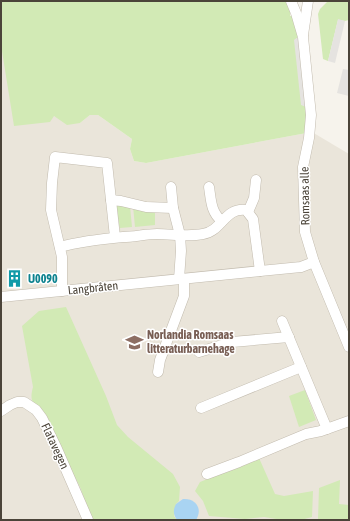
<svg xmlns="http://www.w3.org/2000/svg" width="350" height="521" font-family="'Asap Condensed',sans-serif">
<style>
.residential{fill:#eae5da}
.green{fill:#d2eab5}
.parking{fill:#e5e3e0}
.water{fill:#a9d4f2}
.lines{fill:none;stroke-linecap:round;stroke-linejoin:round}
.minor-casing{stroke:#c2bbae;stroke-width:11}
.minor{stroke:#fff;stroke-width:10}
.labels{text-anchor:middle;stroke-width:3;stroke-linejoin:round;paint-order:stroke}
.street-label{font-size:12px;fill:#4b4439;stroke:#fff}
.culture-label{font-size:12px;font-weight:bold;fill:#0d838f;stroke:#fff;text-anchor:start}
.education-label{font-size:12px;font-weight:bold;fill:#785e54;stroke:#fff;text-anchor:start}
</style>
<rect width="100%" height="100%" fill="#f6f3ec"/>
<path class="residential" d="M1 51H2L54 116 80 123 90 115H98L132 139 130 149 134 161 146 163 312 132 349 154V520H1Z"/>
<g class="green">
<path d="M1 1H287L291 11 290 12V16L293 15 298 37 295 40 312 132 146 163 134 161 130 149 132 139 98 115H90L80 123 67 125 54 116 50 122 14 126 2 51H1Z"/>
<path d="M328 1H349V20L345 21 338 20 328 61 323 59 318 14 320 9Z"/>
<path d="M115 204 130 206 132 227 120 228 121 234Z"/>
<path d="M133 206 155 210V225L135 227Z"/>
<path d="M66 307 106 396 117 425 128 437 173 474 180 487 179 501 176 504 174 516 177 520H92L80 487 40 410C31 403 30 398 33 387L22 326 39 311Z"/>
<path d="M305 390 316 420 299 427 289 396Z"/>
<path d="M259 458 275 494 284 496 313 491 312 517 301 520H283L264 517 245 519 209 516 203 501 195 491 200 482Z"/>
<path d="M340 480 339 504 349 505V520L318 519 319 488Z"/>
</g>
<g class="parking">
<path d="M338 19 345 21 335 63 328 61Z"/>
<path d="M298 37 301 58 306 107 301 105 294 40Z"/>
<path d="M343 69 349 70V96L337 93Z"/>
</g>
<path class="water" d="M183 499C196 498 203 509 196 520H177C173 514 173 510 176 504Z"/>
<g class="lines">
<defs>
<g id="minor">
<path d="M291 1 296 13 303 37 311 115 309 138 303 167 305 232 314 262 349 347"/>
<path d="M303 35 308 1"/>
<path d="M171 187 173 208 180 235 181 251 179 279"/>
<path d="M209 187C211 200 211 213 222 221"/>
<path d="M111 200 121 201 146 207 173 208"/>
<path d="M248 212 254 198 256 180"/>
<path d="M60 247C82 241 101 239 123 237 134 237 146 234 157 234 172 234 188 237 203 234 222 231 225 207 246 210L253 219 260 271"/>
<path d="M62 291V257L51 210 52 183 55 157 107 163 115 237"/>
<path d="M1 297 260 271 301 267 314 262"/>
<path d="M282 321 327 429"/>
<path d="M199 352 232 342 289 337"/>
<path d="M158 372 160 360 184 296V279"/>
<path d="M201 408 301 367"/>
<path d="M1 411 10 405 17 402H24L36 410 42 418 57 449 88 520"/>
<path d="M207 474 239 462 306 434 321 431 349 421"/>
</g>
</defs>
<use href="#minor" class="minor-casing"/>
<use href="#minor" class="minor"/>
</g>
<defs>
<symbol id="building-bare" viewBox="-9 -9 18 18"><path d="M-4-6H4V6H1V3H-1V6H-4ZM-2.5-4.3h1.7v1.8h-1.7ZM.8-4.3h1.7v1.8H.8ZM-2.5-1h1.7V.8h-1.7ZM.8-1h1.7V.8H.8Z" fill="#0f9aa8" stroke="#fff" stroke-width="2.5" paint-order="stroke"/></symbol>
<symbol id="school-bare" viewBox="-9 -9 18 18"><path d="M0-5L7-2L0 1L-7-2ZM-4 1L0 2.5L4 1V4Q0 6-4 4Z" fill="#8d6e63" stroke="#fff" stroke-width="2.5" paint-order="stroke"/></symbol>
</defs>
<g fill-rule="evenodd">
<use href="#building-bare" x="2" y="266" width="25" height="25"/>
<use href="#school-bare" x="122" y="330" width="25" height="25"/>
</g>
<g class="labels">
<g class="street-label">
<text transform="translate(305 196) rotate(-91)" y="4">Romsaas alle</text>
<text transform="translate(93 288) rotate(-6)" y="4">Langbråten</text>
<text transform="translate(55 446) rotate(65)" y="4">Flatavegen</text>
</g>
<g class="culture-label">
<text x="28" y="283">U0090</text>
</g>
<g class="education-label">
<text x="147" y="339">Norlandia Romsaas<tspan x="147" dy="14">litteraturbarnehage</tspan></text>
</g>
</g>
<rect width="350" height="521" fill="none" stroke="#4b4439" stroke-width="4"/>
</svg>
